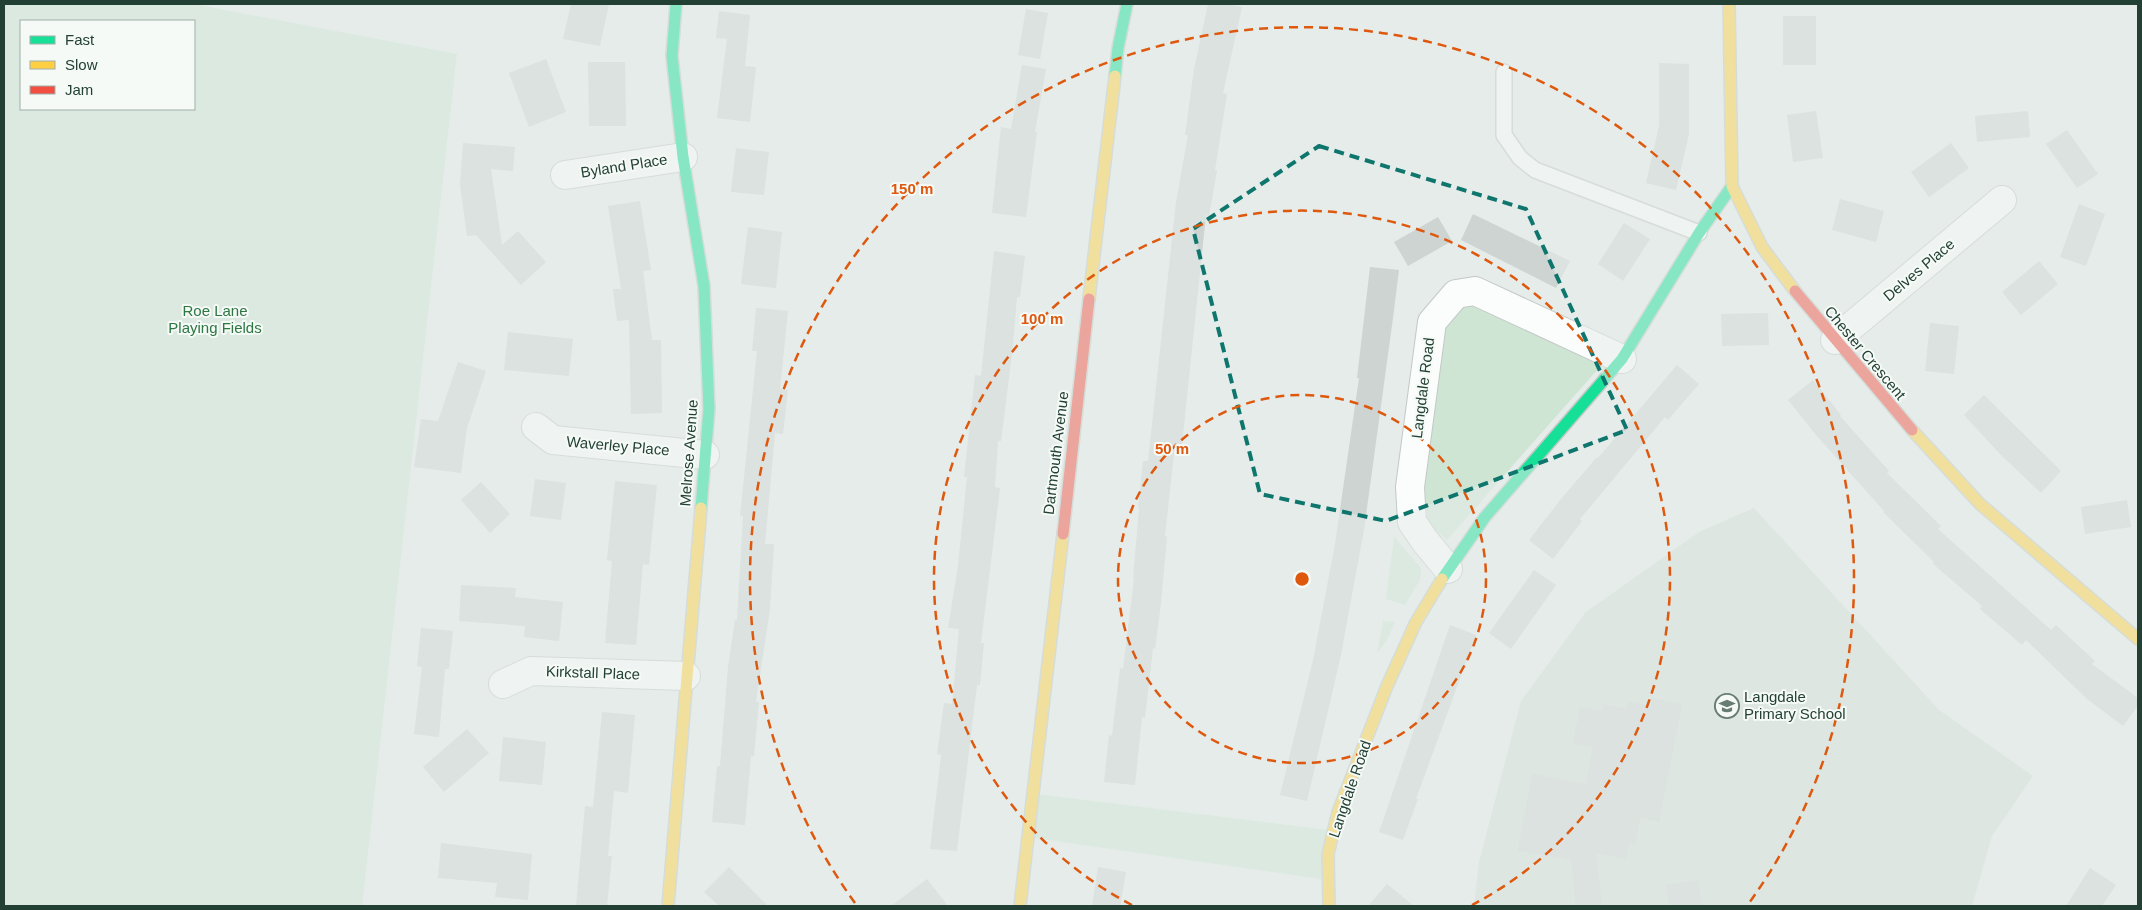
<svg xmlns="http://www.w3.org/2000/svg" width="2142" height="910" font-family="Arial,sans-serif">
<style>
.built{fill:#d4ddd8}
.green{fill:#cfe5d4;fill-rule:evenodd}
.building{fill:#ced4d2}
.lines{fill:none;stroke-linecap:round;stroke-linejoin:round}
.lane-casing{stroke:#c3c9c6;stroke-width:18}
.street-casing{stroke:#c3c9c6;stroke-width:30}
.fast-casing{stroke:#c1c9c6;stroke-width:14}
.slow-casing{stroke:#c1c9c6;stroke-width:14}
.jam-casing{stroke:#c1c9c6;stroke-width:14}
.lane{stroke:#fbfcfc;stroke-width:15}
.street{stroke:#fbfcfc;stroke-width:28}
.fast{stroke:#16e098;stroke-width:11}
.slow{stroke:#ffcf43;stroke-width:11}
.jam{stroke:#f24e42;stroke-width:11}
.marked{fill:none;stroke:#0f766e;stroke-width:4;stroke-dasharray:10 6;stroke-linejoin:round}
.ring{fill:none;stroke:#de580e;stroke-width:2.5;stroke-dasharray:9 6}
.labels{text-anchor:middle;stroke-width:4;stroke-linejoin:round;paint-order:stroke}
.street-label{font-size:15px;fill:#234035;stroke:#f5faf7}
.park-label{font-size:15px;fill:#2d7743;stroke:#f5faf7}
.poi-label{font-size:15px;fill:#234035;stroke:#f5faf7;text-anchor:start}
.centre{fill:#de580e;stroke:#f5faf7;stroke-width:2.5}
.ring-label{font-size:15px;text-anchor:middle;font-weight:bold;fill:#de580e;stroke:#f5faf7;stroke-width:4;stroke-linejoin:round;paint-order:stroke}
</style>
<rect width="100%" height="100%" fill="#e6ece9"/>
<path class="built" d="M1754 508 1939 710 2033 776 1992 836 1972 906H1474L1479 862 1521 701 1586 612 1699 532Z"/>
<g class="green">
<path d="M4 4H193L457 54 362 906H4ZM21 21H194V109H21Z"/>
<path d="M1469 302 1606 360 1447 540 1428 524 1423 480 1446 318Z"/>
<path d="M1394 537 1421 568 1420 580 1405 605 1386 599Z"/>
<path d="M1383 621 1395 622 1387 640 1377 654Z"/>
<path d="M1037 794 1329 830 1328 880 1027 837Z"/>
</g>
<g class="building">
<path d="M571 4H609L600 46 563 39Z"/>
<path d="M1208 4H1226L1242 7 1223 93 1227 94 1215 170 1217 171 1209 216 1206 215 1182 445 1175 444 1165 536 1167 537 1161 603 1155 649 1153 648 1145 718 1142 717 1135 785 1104 782 1109 735 1112 736 1120 668 1123 669 1134 579H1133L1139 509 1138 508 1143 461H1148L1176 202 1188 135H1185L1194 69Z"/>
<path d="M1026 9 1048 13 1040 59 1018 55Z"/>
<path d="M719 11 750 15 745 66 756 67 750 122 717 118 727 39 716 38Z"/>
<rect x="1783" y="16" width="33" height="49"/>
<path d="M546 59 566 112 529 127 509 73Z"/>
<path d="M588 62H625L626 126H589Z"/>
<path d="M1659 63 1689 64V134L1676 190 1646 183 1659 126Z"/>
<path d="M1022 65 1046 69 1035 132H1037L1026 217 992 213 1001 127 1011 129Z"/>
<path d="M1816 111 1823 158 1793 162 1787 115Z"/>
<path d="M2028 111 2030 137 1977 142 1975 116Z"/>
<path d="M2067 130 2098 174 2077 188 2046 144Z"/>
<path d="M463 143 515 147 513 171 491 169 502 245 518 231 546 262 521 285 476 235 467 236 460 185Z"/>
<path d="M1951 143 1969 168 1929 197 1911 172Z"/>
<path d="M736 148 769 152 764 195 731 192Z"/>
<path d="M1840 199 1884 211 1876 242 1832 230Z"/>
<path d="M640 201 651 270 643 271 652 340H661L662 413 631 414 629 320 617 321 613 289H621L608 206Z"/>
<path d="M2079 204 2105 214 2086 266 2060 257Z"/>
<path d="M1473 214 1570 261 1556 288 1461 240Z"/>
<path d="M1438 217 1452 241 1408 266 1394 242Z"/>
<path d="M1624 223 1650 239 1623 281 1598 264Z"/>
<path d="M748 227 782 232 776 288 741 284Z"/>
<path d="M994 251 1025 256 1020 297H1017L1013 346 1001 441H998L995 487 1000 488 981 643H984L980 685H977L957 851 930 849 941 755 937 754 944 703 952 704 959 629 948 628 958 566 967 477H964L975 375 981 376Z"/>
<path d="M2039 261 2058 284 2021 315 2002 292Z"/>
<path d="M1370 267 1399 270 1393 318 1364 530 1349 611 1341 655 1307 801 1280 795 1313 660 1335 544 1359 378H1357Z"/>
<path d="M756 308 788 311 780 389 788 390 783 434 775 433 765 544H774L770 609 756 702H759L754 756H751L745 825 712 822 717 766H720L728 667 735 620H737L743 516H740L757 351H752Z"/>
<path d="M1768 313 1769 345 1722 346 1721 314Z"/>
<path d="M1930 323 1959 326 1954 374 1925 371Z"/>
<path d="M508 332 573 339 569 376 504 370Z"/>
<path d="M458 362 486 371 467 428 461 473 414 467 421 419 438 421Z"/>
<path d="M1677 365 1699 384 1668 420 1665 417 1580 519 1582 521 1553 559 1529 540 1561 499 1597 457 1598 458Z"/>
<path d="M1813 380 1841 415 1840 416 1889 471 1887 473 1941 526 1938 529 2051 630 2056 625 2095 661 2092 664 2138 698V706L2123 726 2087 699 2026 640 2022 645 1980 609 1982 606 1932 563 1934 562 1883 512 1884 511 1816 435 1788 400Z"/>
<path d="M1984 395 2061 471 2041 493 2001 455 1964 415Z"/>
<path d="M535 479 566 483 561 520 530 516Z"/>
<path d="M615 481 657 485 649 565 643 564 636 645 605 643 612 561 607 560Z"/>
<path d="M481 482 510 514 490 533 461 500Z"/>
<path d="M2127 500 2131 527 2085 534 2081 507Z"/>
<path d="M1534 570 1556 585 1511 649 1489 633Z"/>
<path d="M461 585 516 588 515 597 563 602 559 641 524 637 525 626 459 621Z"/>
<path d="M1450 625 1476 635 1416 799H1418L1403 840 1379 832Z"/>
<path d="M421 628 453 631 449 669H445L439 737 414 734 422 667 417 666Z"/>
<path d="M1652 698 1682 704 1659 822 1640 818 1635 844 1629 843 1626 859 1596 853 1602 906H1576L1571 860 1518 850 1532 774 1586 784 1593 747 1573 743 1580 707 1602 711 1603 704 1627 709 1628 702 1651 706Z"/>
<path d="M602 712 635 715 628 793 614 791 608 856H612L607 906H576L585 806 593 807Z"/>
<path d="M467 729 489 753 444 792 423 767Z"/>
<path d="M503 737 546 742 542 785 499 781Z"/>
<path d="M441 843 532 854 528 900 495 897 497 883 438 878Z"/>
<path d="M729 867 768 906H719L704 892Z"/>
<path d="M1098 867 1126 872 1120 906H1092Z"/>
<path d="M2090 868 2116 885 2102 906H2066Z"/>
<path d="M927 879 948 906H891Z"/>
<path d="M1698 880 1702 906H1669L1666 885Z"/>
<path d="M1387 884 1414 906H1368Z"/>
</g>
<g class="lines">
<defs>
<path id="lane" d="M1504 72V135L1520 158 1535 170 1699 233"/>
<g id="street">
<path d="M565 175 683 157"/>
<path d="M1835 340 2002 200"/>
<path d="M536 427 553 440 705 455"/>
<path d="M1448 569 1425 541 1412 522 1410 487 1432 322 1456 294 1475 291 1622 359"/>
<path d="M503 684 531 671 686 676"/>
</g>
<g id="fast">
<path d="M676 4 672 56 683 157 704 286 709 409 701 508"/>
<path d="M1115 76 1118 48 1127 4"/>
<path d="M1442 579 1485 517 1622 359 1699 233 1732 186"/>
</g>
<g id="slow">
<path d="M1729 4 1732 186 1762 247 1795 291"/>
<path d="M1089 299 1115 76"/>
<path d="M1912 430 1980 504 2138 639"/>
<path d="M668 906 701 508"/>
<path d="M1020 906 1063 534"/>
<path d="M1329 906 1328 854 1338 812 1387 686 1416 622 1442 579"/>
</g>
<g id="jam">
<path d="M1795 291 1912 430"/>
<path d="M1063 534 1089 299"/>
</g>
</defs>
<use href="#lane" class="lane-casing"/>
<use href="#street" class="street-casing"/>
<use href="#fast" class="fast-casing"/>
<use href="#slow" class="slow-casing"/>
<use href="#jam" class="jam-casing"/>
<use href="#lane" class="lane"/>
<use href="#street" class="street"/>
<use href="#fast" class="fast"/>
<use href="#slow" class="slow"/>
<use href="#jam" class="jam"/>
</g>
<path d="M0 0H2142V910H0ZM1319 146 1526 209 1627 430 1386 521 1260 494 1193 229Z" fill="#e6ece9" fill-opacity=".55" fill-rule="evenodd"/>
<path class="marked" d="M1319 146 1526 209 1627 430 1386 521 1260 494 1193 229Z"/>
<g class="ring">
<circle cx="1302" cy="579" r="184"/>
<path d="M1132 905A368 368 0 1 1 1472 905"/>
<path d="M855 903A552 552 0 1 1 1749 903"/>
</g>
<defs>
<symbol id="school-ring" viewBox="-11 -11 22 22"><circle r="9.5" fill="#f5faf7" stroke="#677c74" stroke-width="1.5"/><path d="M0-5L7-2L0 1L-7-2ZM-4 1L0 2.5L4 1V4Q0 6-4 4Z" fill="#677c74"/></symbol>
</defs>
<g fill-rule="evenodd">
<use href="#school-ring" x="1713" y="692" width="28" height="28"/>
</g>
<g class="labels">
<g class="street-label">
<text transform="translate(624 166) rotate(-9)" y="5">Byland Place</text>
<text transform="translate(1919 270) rotate(-40)" y="5">Delves Place</text>
<text transform="translate(1865 353) rotate(50)" y="5">Chester Crescent</text>
<text transform="translate(1423 388) rotate(-83)" y="5">Langdale Road</text>
<text transform="translate(618 446) rotate(5)" y="5">Waverley Place</text>
<text transform="translate(689 453) rotate(-86)" y="5">Melrose Avenue</text>
<text transform="translate(1056 453) rotate(-83)" y="5">Dartmouth Avenue</text>
<text transform="translate(593 673) rotate(2)" y="5">Kirkstall Place</text>
<text transform="translate(1350 789) rotate(-71)" y="5">Langdale Road</text>
</g>
<g class="park-label">
<text x="215" y="316">Roe Lane<tspan x="215" dy="17">Playing Fields</tspan></text>
</g>
<g class="poi-label">
<text x="1744" y="702">Langdale<tspan x="1744" dy="17">Primary School</tspan></text>
</g>
</g>
<circle cx="1302" cy="579" r="8" class="centre"/>
<g class="ring-label">
<text x="912" y="194">150 m</text>
<text x="1042" y="324">100 m</text>
<text x="1172" y="454">50 m</text>
</g>
<rect width="2142" height="910" fill="none" stroke="#234035" stroke-width="10"/>
<rect x="20" y="20" width="175" height="90" fill="#f5faf7" stroke="#a1b0a9"/>
<rect x="30" y="36" width="25" height="8" fill="#16e098" stroke="#a1b0a9"/>
<text x="65" y="45" font-size="15" fill="#234035">Fast</text>
<rect x="30" y="61" width="25" height="8" fill="#ffcf43" stroke="#a1b0a9"/>
<text x="65" y="70" font-size="15" fill="#234035">Slow</text>
<rect x="30" y="86" width="25" height="8" fill="#f24e42" stroke="#a1b0a9"/>
<text x="65" y="95" font-size="15" fill="#234035">Jam</text>
</svg>
